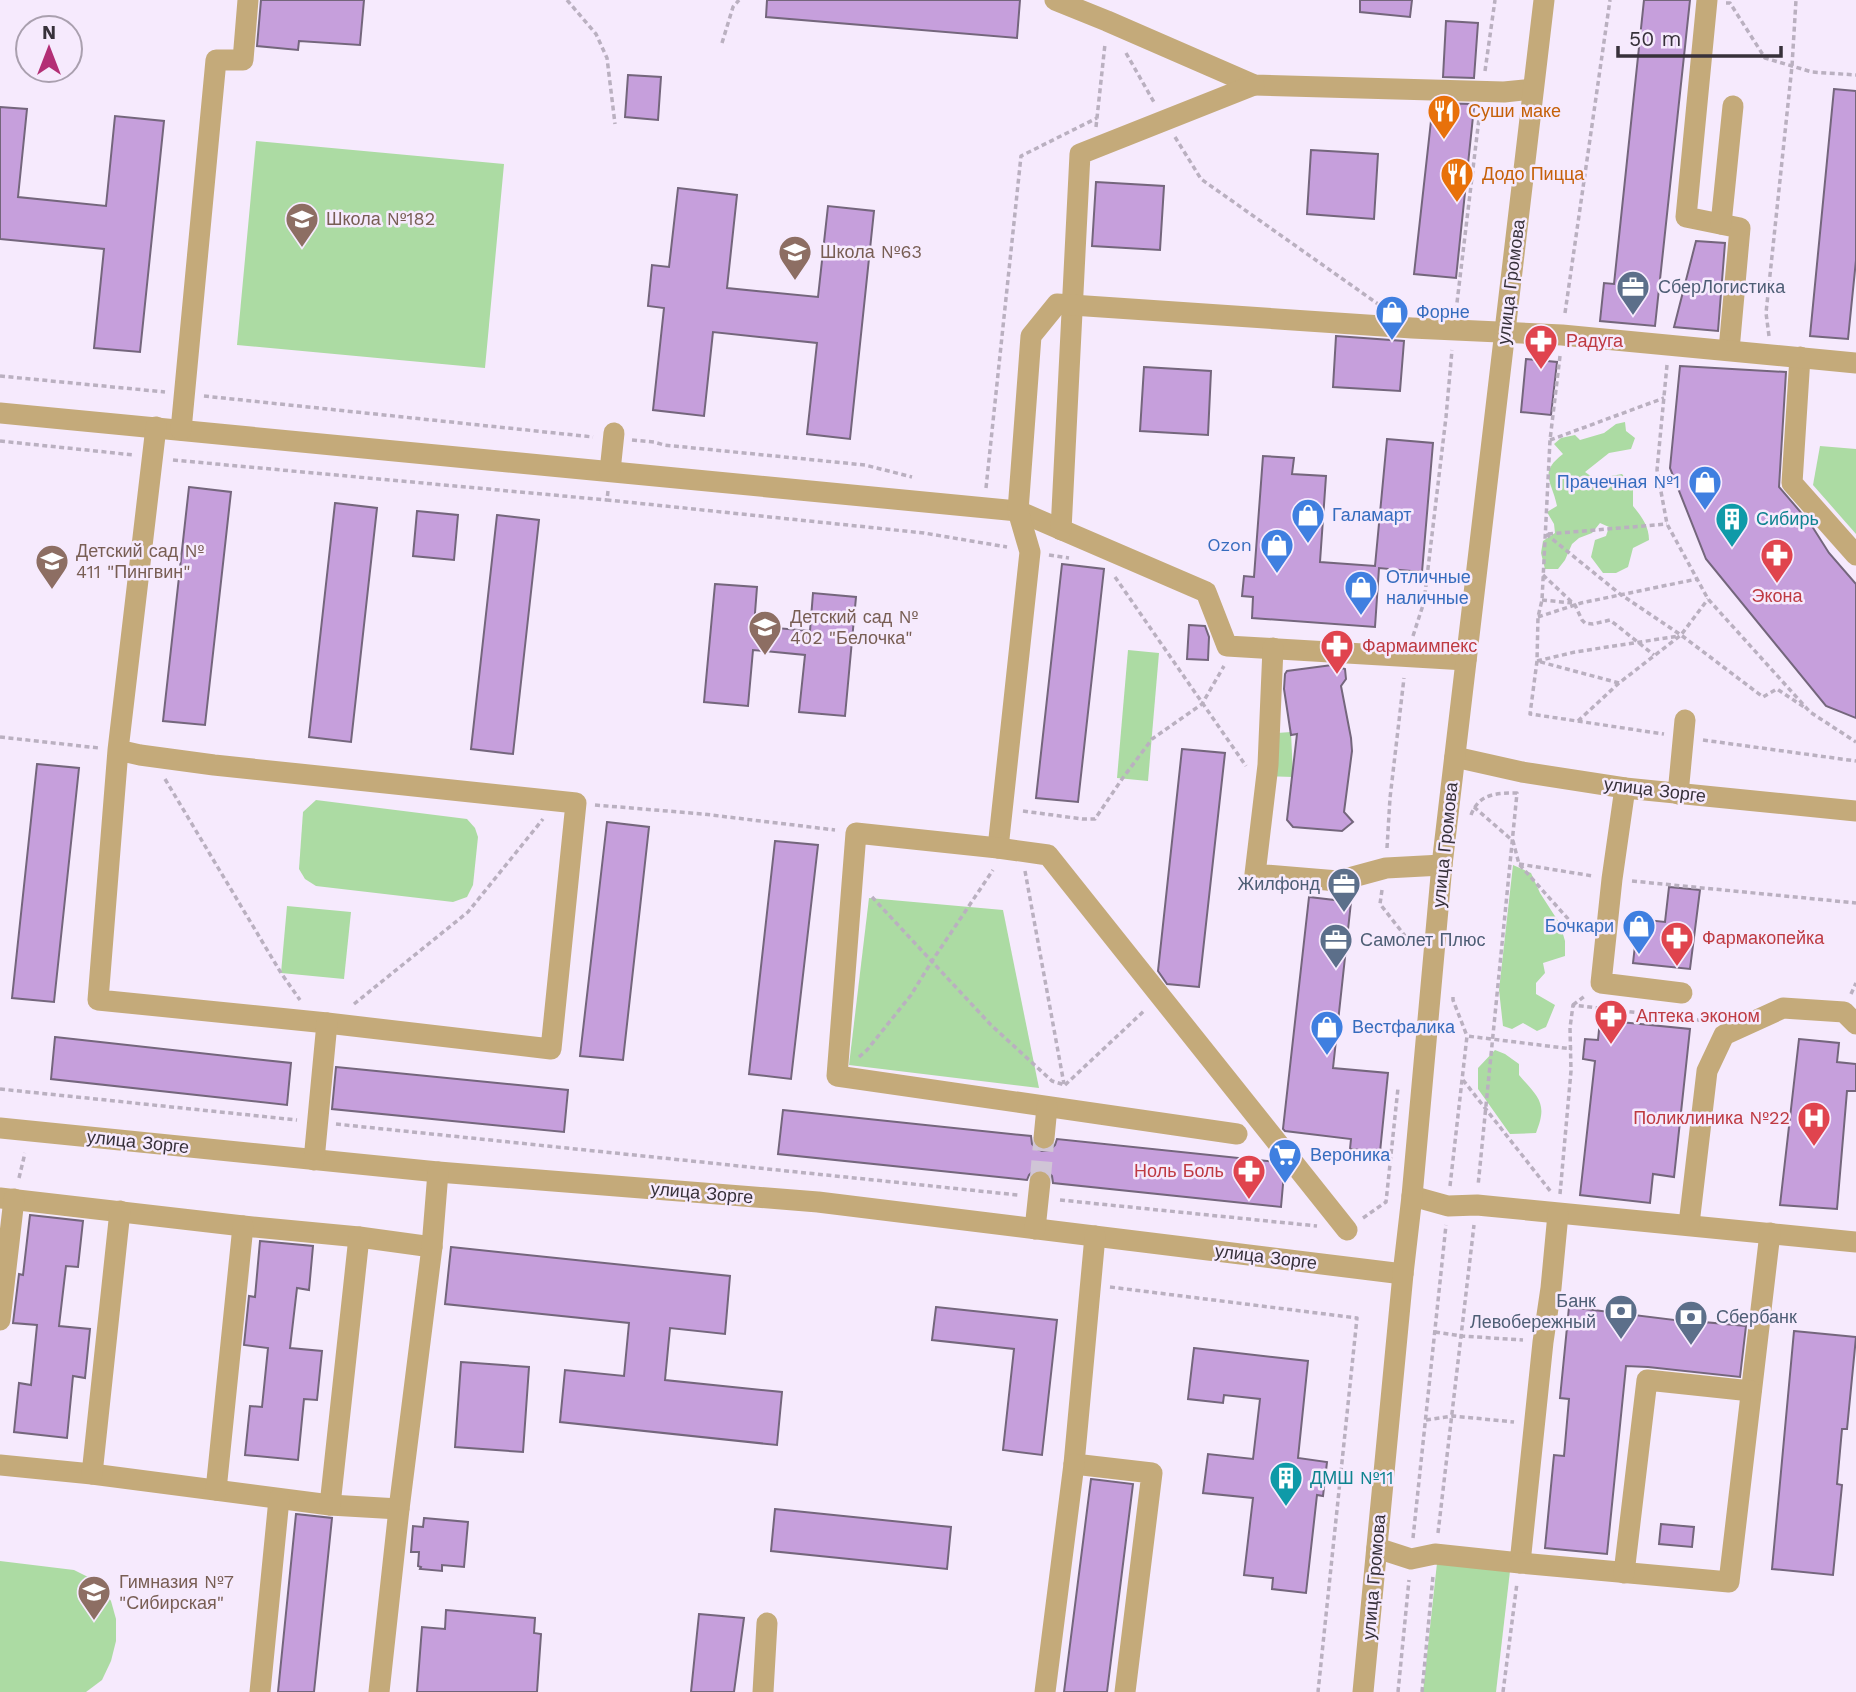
<svg xmlns="http://www.w3.org/2000/svg" width="1856" height="1692" font-family="'Work Sans',sans-serif">
<style>
.green{fill:#acdba3}
.building{fill:#c69fdc;stroke:#74667c;stroke-width:2}
.lines{fill:none;stroke-linecap:round;stroke-linejoin:round}
.minor-tunnel{stroke:#d0c5d6;stroke-width:21;stroke-dasharray:21 10;stroke-linecap:butt}
.path{stroke:#bab0c0;stroke-width:3.5;stroke-dasharray:5 3.5;stroke-linecap:butt}
.minor{stroke:#c4aa7a;stroke-width:21}
.labels{text-anchor:middle;stroke-width:5;stroke-linejoin:round;paint-order:stroke}
.food-label{font-size:18px;fill:#c56008;stroke:#f6eafd;text-anchor:start}
.education-label{font-size:18px;fill:#785e54;stroke:#f6eafd;text-anchor:start}
.street-label{font-size:18px;fill:#37313a;stroke:#f6eafd}
.service-label{font-size:18px;fill:#4e5e75;stroke:#f6eafd;text-anchor:start}
.shop-label{font-size:18px;fill:#366cbe;stroke:#f6eafd;text-anchor:start}
.health-label{font-size:18px;fill:#be3a42;stroke:#f6eafd;text-anchor:start}
.culture-label{font-size:18px;fill:#0d838f;stroke:#f6eafd;text-anchor:start}
</style>
<rect width="100%" height="100%" fill="#f6eafd"/>
<g class="green">
<path d="M256 141 504 164 485 368 237 345Z"/>
<path d="M1625 422 1626 431 1635 438 1631 449 1609 453 1585 472 1595 479 1622 474 1633 488V506C1641 516 1649 526 1649 540L1633 548 1628 567 1616 573H1603L1591 557 1595 540 1606 536 1609 527 1600 523 1592 533 1579 538 1572 544 1565 560 1558 569H1545L1541 553 1543 541 1555 533 1554 524 1547 512 1557 506C1552 481 1538 473 1563 454L1554 444 1561 438 1575 435 1580 440 1604 433 1616 424Z"/>
<path d="M1820 446 1856 449V534L1813 485Z"/>
<path d="M1128 650 1159 653 1148 781 1117 778Z"/>
<path d="M1291 732 1293 777 1265 776V734Z"/>
<path d="M316 800 467 819 475 828 478 837 473 885 467 897 453 902 316 886 305 879 299 869 303 812Z"/>
<path d="M1513 865 1531 873 1540 893 1560 924 1565 941V956L1543 963 1545 973 1536 983V994L1555 1005 1546 1027 1537 1031 1523 1023 1512 1029 1503 1026 1499 990Z"/>
<path d="M869 898 1003 910 1039 1088 849 1065Z"/>
<path d="M287 906 351 912 344 979 281 973Z"/>
<path d="M1495 1050 1505 1054 1519 1064V1075C1539 1098 1548 1103 1536 1133L1510 1134 1478 1089V1068Z"/>
<path d="M0 1561 74 1570 98 1582 111 1601 116 1619V1641L111 1661 102 1680 86 1692H0Z"/>
<path d="M1437 1563 1510 1571 1496 1692H1423Z"/>
</g>
<g class="building">
<path d="M261 0H364L360 45 299 41 298 50 257 46Z"/>
<path d="M767 0H1020L1017 38 766 17Z"/>
<path d="M1360 0H1412L1410 17 1360 12Z"/>
<path d="M1644 0H1690L1655 326 1600 321 1604 283 1614 284Z"/>
<path d="M1446 21 1478 23 1474 78 1443 77Z"/>
<path d="M628 75 661 77 658 120 625 117Z"/>
<path d="M1834 89 1856 91V260L1848 339 1810 336Z"/>
<path d="M1433 103 1472 104V107H1474L1456 278 1414 274Z"/>
<path d="M0 107 27 109 18 197 106 206 115 116 164 121 140 352 94 348 104 249 0 239Z"/>
<path d="M1311 150 1378 154 1374 219 1307 214Z"/>
<path d="M1096 182 1164 186 1160 250 1092 246Z"/>
<path d="M678 188 737 195 727 288 818 297 828 206 874 211 850 439 807 434 817 343 713 332 704 416 653 410 664 308 648 306 652 265 669 267Z"/>
<path d="M1696 241 1725 243 1718 331 1674 327Z"/>
<path d="M1336 336 1404 341 1400 391 1333 387Z"/>
<path d="M1526 359 1557 362 1551 415 1521 412Z"/>
<path d="M1680 366 1786 372 1779 487 1810 523 1829 553 1856 584V718L1826 706 1706 559 1670 468Z"/>
<path d="M1144 367 1211 371 1208 435 1140 431Z"/>
<path d="M1387 439 1433 443 1422 572 1379 568 1375 627 1252 618 1253 597 1242 596 1244 576 1254 577 1263 456 1294 458 1292 474 1326 476 1320 562 1375 566Z"/>
<path d="M189 487 231 492 205 725 163 721Z"/>
<path d="M335 503 377 508 351 742 309 737Z"/>
<path d="M417 511 458 515 454 560 413 556Z"/>
<path d="M497 515 539 520 513 754 471 749Z"/>
<path d="M1062 564 1104 569 1078 802 1036 798Z"/>
<path d="M715 584 757 587 754 626 810 631 813 593 856 597 845 716 799 712 805 655 753 650 748 706 704 702Z"/>
<path d="M1189 625 1205 626 1209 637 1208 660 1187 659Z"/>
<path d="M1332 665 1345 669 1346 679 1341 686 1351 738 1352 751 1344 812 1353 822 1342 831 1293 827 1287 820 1297 734 1291 735 1284 689 1285 674 1287 671Z"/>
<path d="M1182 749 1225 753 1199 987 1167 984 1158 971Z"/>
<path d="M37 764 79 768 54 1002 12 998Z"/>
<path d="M607 822 649 827 623 1060 580 1056Z"/>
<path d="M775 841 818 845 791 1079 749 1074Z"/>
<path d="M1669 887 1700 890 1690 969 1633 963 1638 919 1665 922Z"/>
<path d="M1309 897 1351 902 1333 1068 1388 1073 1380 1152 1350 1149 1351 1139 1285 1131 1283 1129Z"/>
<path d="M1600 1020 1690 1029 1674 1177 1653 1174 1650 1203 1580 1195 1595 1061 1583 1059 1584 1048 1585 1039 1598 1040Z"/>
<path d="M55 1037 291 1063 287 1105 51 1079Z"/>
<path d="M1799 1039 1839 1043 1837 1062 1856 1064V1091H1847L1837 1209 1780 1205Z"/>
<path d="M336 1067 568 1090 564 1132 332 1109Z"/>
<path d="M783 1110 1031 1136 1032 1144 1037 1149 1042 1151 1050 1150 1055 1145 1057 1139 1276 1162 1284 1173 1281 1207 1053 1183 1052 1176 1047 1171 1042 1169 1034 1170 1029 1175 1027 1180 778 1154Z"/>
<path d="M30 1215 83 1221 78 1267 66 1266 59 1326 90 1329 85 1378 73 1376 67 1438 14 1432 19 1383 31 1385 37 1325 13 1323 19 1274 23 1275Z"/>
<path d="M260 1241 313 1246 309 1290 297 1288 290 1348 322 1351 317 1400 304 1399 298 1460 245 1455 250 1406 262 1407 268 1348 244 1345 249 1296 255 1297Z"/>
<path d="M451 1247 730 1276 725 1334 670 1328 665 1380 782 1392 777 1445 560 1422 565 1370 624 1376 629 1323 445 1304Z"/>
<path d="M936 1307 1057 1320 1042 1455 1003 1450 1014 1349 932 1340Z"/>
<path d="M1569 1307 1682 1321 1683 1310 1704 1313V1322L1746 1326 1740 1377 1648 1367 1626 1366 1607 1554 1545 1548 1554 1455 1564 1456 1569 1399 1560 1398Z"/>
<path d="M1794 1331 1856 1337 1847 1429H1842L1837 1484 1842 1485 1833 1575 1772 1569Z"/>
<path d="M1194 1348 1308 1361 1298 1458 1327 1462 1323 1496 1317 1495 1306 1593 1272 1589 1273 1578 1244 1575 1253 1498 1203 1493 1208 1454 1253 1459 1260 1399 1224 1395 1223 1403 1188 1399Z"/>
<path d="M461 1362 529 1367 523 1452 455 1447Z"/>
<path d="M1091 1479 1133 1484 1107 1692H1064Z"/>
<path d="M775 1509 951 1527 947 1569 771 1551Z"/>
<path d="M296 1514 332 1518 314 1692H278Z"/>
<path d="M424 1518 468 1522 464 1567 442 1565V1571L420 1569 421 1567 418 1566 419 1552H411L413 1526 423 1527Z"/>
<path d="M1661 1524 1694 1527 1692 1547 1659 1544Z"/>
<path d="M446 1610 535 1618 534 1633 541 1634 537 1692H417L422 1627 445 1629Z"/>
<path d="M699 1614 744 1618 734 1692H691Z"/>
</g>
<g class="lines">
<path class="minor-tunnel" d="M1040 1182 1044 1138"/>
<g class="path">
<path d="M567 0 596 34 607 58 615 124"/>
<path d="M1726 3H1730L1765 58 1812 72 1856 75"/>
<path d="M722 43 733 7 739 0"/>
<path d="M1126 53 1155 104"/>
<path d="M1485 71 1495 0"/>
<path d="M1096 127 1105 44"/>
<path d="M1175 137 1201 179 1378 304"/>
<path d="M1456 311 1480 110"/>
<path d="M1565 313 1610 0"/>
<path d="M1769 336 1766 313 1792 66 1796 0"/>
<path d="M1560 356 1550 440 1542 600 1538 617 1537 661 1530 714 1664 734"/>
<path d="M1667 365 1657 470 1667 524 1708 599 1810 712 1856 742"/>
<path d="M0 376 165 392"/>
<path d="M204 396 593 437"/>
<path d="M632 440 654 442 664 445 865 465 912 477"/>
<path d="M1550 440 1664 398"/>
<path d="M0 441 134 455"/>
<path d="M173 460 607 500"/>
<path d="M986 488 1021 156 1097 118"/>
<path d="M608 491 607 500 924 533 1007 547"/>
<path d="M1546 534 1620 594 1681 635 1763 697 1777 689 1804 707"/>
<path d="M1548 534 1667 524"/>
<path d="M1049 555 1069 558"/>
<path d="M1543 575 1575 605 1582 620 1585 623 1593 624 1610 620 1654 655"/>
<path d="M1115 577 1246 766"/>
<path d="M1542 600 1572 603"/>
<path d="M1538 617 1581 603 1697 579"/>
<path d="M1413 636 1424 602 1446 417 1452 350"/>
<path d="M1619 683 1537 661 1575 652 1679 636"/>
<path d="M1578 721 1619 683 1681 635 1708 599"/>
<path d="M0 737 99 748"/>
<path d="M1703 740 1856 761"/>
<path d="M165 779 281 973 300 1000"/>
<path d="M595 805 703 814 835 830"/>
<path d="M1474 807 1513 841 1519 864 1578 930 1587 932"/>
<path d="M1023 811 1082 819H1095L1122 779 1152 739 1202 704 1224 666"/>
<path d="M1471 815C1479 793 1497 793 1517 793L1478 1186"/>
<path d="M1387 848 1390 798 1404 678"/>
<path d="M1519 864 1593 876"/>
<path d="M1025 871 1064 1084"/>
<path d="M1632 881 1856 903"/>
<path d="M1382 890 1380 904 1413 946V948"/>
<path d="M872 897 991 1025 1052 1081 1065 1085"/>
<path d="M1851 994 1856 983"/>
<path d="M1453 997V1000L1467 1036"/>
<path d="M354 1004 468 912 543 819"/>
<path d="M1573 1005 1586 995"/>
<path d="M859 1057 867 1050 911 995 932 961 993 870"/>
<path d="M1463 1080 1551 1192"/>
<path d="M1065 1085 1145 1010"/>
<path d="M0 1089 297 1120"/>
<path d="M336 1124 1018 1195"/>
<path d="M19 1178 25 1153"/>
<path d="M1450 1186 1467 1036 1572 1049"/>
<path d="M1560 1194 1571 1071 1570 1028 1573 1005 1707 1021"/>
<path d="M1060 1200 1317 1226"/>
<path d="M1363 1218 1386 1202 1398 1088"/>
<path d="M1110 1287 1357 1318 1318 1692"/>
<path d="M1435 1332 1461 1336 1523 1340"/>
<path d="M1426 1420 1453 1416 1514 1422"/>
<path d="M1438 1533 1474 1225"/>
<path d="M1413 1538 1446 1225"/>
<path d="M1398 1692 1409 1580"/>
<path d="M1422 1692 1433 1576"/>
<path d="M1503 1692 1517 1583"/>
</g>
<g class="minor">
<path d="M1055 0 1107 21 1254 85 1504 92 1533 89"/>
<path d="M1707 0 1686 217 1740 228 1729 350"/>
<path d="M1721 224 1733 106"/>
<path d="M1800 357 1792 483 1856 555"/>
<path d="M0 413 1018 511 1206 592 1227 646 1466 660"/>
<path d="M181 430 216 60H243L248 0"/>
<path d="M610 471 614 433"/>
<path d="M1061 530 1080 154 1254 85"/>
<path d="M1273 648 1268 765 1255 874 1338 881 1386 868 1442 865"/>
<path d="M118 750 140 755 214 765 576 803 551 1049 327 1023 98 1000 118 750 156 427"/>
<path d="M1455 757 1522 772 1625 788 1856 811"/>
<path d="M1625 788 1612 879 1601 983 1682 993"/>
<path d="M1678 794 1685 720"/>
<path d="M998 848 1030 552 1018 511 1031 336 1057 304 1412 328 1562 335 1856 363"/>
<path d="M0 1128 438 1172 818 1202 1403 1274"/>
<path d="M1237 1134 837 1076 856 833 998 848 1048 855 1347 1230"/>
<path d="M1044 1138 1047 1107"/>
<path d="M314 1160 327 1023"/>
<path d="M1412 1196 1448 1206 1477 1205 1856 1242"/>
<path d="M0 1198 243 1226 359 1237 432 1247"/>
<path d="M1689 1224 1707 1071 1724 1035 1783 1008 1844 1012 1856 1024"/>
<path d="M1035 1229 1040 1182"/>
<path d="M1095 1236 1074 1464 1152 1473 1125 1692"/>
<path d="M0 1320 14 1199"/>
<path d="M0 1465 92 1474 330 1505 399 1509"/>
<path d="M92 1474 120 1211"/>
<path d="M216 1490 243 1226"/>
<path d="M330 1505 359 1237"/>
<path d="M1377 1548 1411 1559 1435 1554 1520 1563 1543 1342 1551 1288 1558 1214"/>
<path d="M1520 1563 1729 1582 1770 1233"/>
<path d="M1624 1573 1647 1380 1751 1391"/>
<path d="M260 1692 279 1499"/>
<path d="M379 1692 399 1509 432 1247 438 1172"/>
<path d="M763 1692 767 1623"/>
<path d="M1045 1692 1074 1464"/>
<path d="M1363 1692 1403 1274 1412 1196 1442 865 1544 0"/>
</g>
</g>
<defs>
<symbol id="restaurant-pin" viewBox="-11 -11 22 30"><path d="M0 17L-7.5 6A9.5 9.5 0 1 1 7.5 6Z" fill="#e8710a" stroke="#f6eafd"/><path d="M-5-6h1v4h1v-4h1v4h1v-4h1v5L-1.5 .5V6h-2V.5L-5-1ZM5-6V6H3V1.5H1.5Q1.5-4 5-6Z" fill="#fff"/></symbol>
<symbol id="school-pin" viewBox="-11 -11 22 30"><path d="M0 17L-7.5 6A9.5 9.5 0 1 1 7.5 6Z" fill="#8d6e63" stroke="#f6eafd"/><path d="M0-5L7-2L0 1L-7-2ZM-4 1L0 2.5L4 1V4Q0 6-4 4Z" fill="#fff"/></symbol>
<symbol id="office-pin" viewBox="-11 -11 22 30"><path d="M0 17L-7.5 6A9.5 9.5 0 1 1 7.5 6Z" fill="#5c6f8a" stroke="#f6eafd"/><path d="M-6-3h4V-5.5h4V-3h4V5H-6ZM-1-4.5V-3h2v-1.5ZM-6 0V1H6V0Z" fill="#fff"/></symbol>
<symbol id="shop-pin" viewBox="-11 -11 22 30"><path d="M0 17L-7.5 6A9.5 9.5 0 1 1 7.5 6Z" fill="#3f7fe0" stroke="#f6eafd"/><path d="M-5-2.5h2.3a2.7 3.5 0 0 1 5.4 0H5L5.5 6h-11ZM-1.5-2.5h3a1.5 2.3 0 0 0-3 0Z" fill="#fff"/></symbol>
<symbol id="pharmacy-pin" viewBox="-11 -11 22 30"><path d="M0 17L-7.5 6A9.5 9.5 0 1 1 7.5 6Z" fill="#e0444e" stroke="#f6eafd"/><path d="M-2-6h4v4h4v4h-4v4h-4v-4h-4v-4h4Z" fill="#fff"/></symbol>
<symbol id="building-pin" viewBox="-11 -11 22 30"><path d="M0 17L-7.5 6A9.5 9.5 0 1 1 7.5 6Z" fill="#0f9aa8" stroke="#f6eafd"/><path d="M-4-6H4V6H1V3H-1V6H-4ZM-2.5-4.3h1.7v1.8h-1.7ZM.8-4.3h1.7v1.8H.8ZM-2.5-1h1.7V.8h-1.7ZM.8-1h1.7V.8H.8Z" fill="#fff"/></symbol>
<symbol id="hospital-pin" viewBox="-11 -11 22 30"><path d="M0 17L-7.5 6A9.5 9.5 0 1 1 7.5 6Z" fill="#e0444e" stroke="#f6eafd"/><path d="M-5-5h3v3.5h4V-5h3V5h-3V1.5h-4V5h-3Z" fill="#fff"/></symbol>
<symbol id="supermarket-pin" viewBox="-11 -11 22 30"><path d="M0 17L-7.5 6A9.5 9.5 0 1 1 7.5 6Z" fill="#3f7fe0" stroke="#f6eafd"/><path d="M-6-5.5h2.5l.6 2H6L4.5 2H-2.5L-4.4-4H-6ZM-1.5 3.2a1.3 1.3 0 1 0 .1 0ZM3 3.2a1.3 1.3 0 1 0 .1 0Z" fill="#fff"/></symbol>
<symbol id="bank-pin" viewBox="-11 -11 22 30"><path d="M0 17L-7.5 6A9.5 9.5 0 1 1 7.5 6Z" fill="#5c6f8a" stroke="#f6eafd"/><path d="M-6-4H6V4H-6ZM0-2.3a2.3 2.3 0 1 0 0 4.6a2.3 2.3 0 1 0 0-4.6Z" fill="#fff"/></symbol>
</defs>
<g fill-rule="evenodd">
<use href="#restaurant-pin" x="1425" y="92" width="38" height="52"/>
<use href="#restaurant-pin" x="1438" y="155" width="38" height="52"/>
<use href="#school-pin" x="283" y="200" width="38" height="52"/>
<use href="#school-pin" x="776" y="233" width="38" height="52"/>
<use href="#office-pin" x="1614" y="268" width="38" height="52"/>
<use href="#shop-pin" x="1373" y="293" width="38" height="52"/>
<use href="#pharmacy-pin" x="1522" y="322" width="38" height="52"/>
<use href="#shop-pin" x="1686" y="463" width="38" height="52"/>
<use href="#shop-pin" x="1289" y="496" width="38" height="52"/>
<use href="#building-pin" x="1713" y="500" width="38" height="52"/>
<use href="#shop-pin" x="1258" y="526" width="38" height="52"/>
<use href="#pharmacy-pin" x="1758" y="536" width="38" height="52"/>
<use href="#school-pin" x="33" y="542" width="38" height="52"/>
<use href="#shop-pin" x="1342" y="568" width="38" height="52"/>
<use href="#school-pin" x="746" y="608" width="38" height="52"/>
<use href="#pharmacy-pin" x="1318" y="627" width="38" height="52"/>
<use href="#office-pin" x="1325" y="865" width="38" height="52"/>
<use href="#shop-pin" x="1620" y="907" width="38" height="52"/>
<use href="#pharmacy-pin" x="1658" y="919" width="38" height="52"/>
<use href="#office-pin" x="1317" y="921" width="38" height="52"/>
<use href="#pharmacy-pin" x="1592" y="997" width="38" height="52"/>
<use href="#shop-pin" x="1308" y="1008" width="38" height="52"/>
<use href="#hospital-pin" x="1795" y="1099" width="38" height="52"/>
<use href="#supermarket-pin" x="1266" y="1136" width="38" height="52"/>
<use href="#pharmacy-pin" x="1230" y="1152" width="38" height="52"/>
<use href="#bank-pin" x="1602" y="1292" width="38" height="52"/>
<use href="#bank-pin" x="1672" y="1298" width="38" height="52"/>
<use href="#building-pin" x="1267" y="1459" width="38" height="52"/>
<use href="#school-pin" x="75" y="1573" width="38" height="52"/>
</g>
<g class="labels">
<g class="food-label">
<text x="1468" y="117">Суши маке</text>
<text x="1482" y="180">Додо Пицца</text>
</g>
<g class="education-label">
<text x="326" y="225">Школа №182</text>
<text x="820" y="258">Школа №63</text>
<text x="76" y="557">Детский сад №<tspan x="76" dy="21">411 "Пингвин"</tspan></text>
<text x="790" y="623">Детский сад №<tspan x="790" dy="21">402 "Белочка"</tspan></text>
<text x="119" y="1588">Гимназия №7<tspan x="119" dy="21">"Сибирская"</tspan></text>
</g>
<g class="street-label">
<text transform="translate(1511 282) rotate(-83)" y="6">улица Громова</text>
<text transform="translate(1655 790) rotate(7)" y="6">улица Зорге</text>
<text transform="translate(1445 845) rotate(-84)" y="6">улица Громова</text>
<text transform="translate(138 1142) rotate(6)" y="6">улица Зорге</text>
<text transform="translate(702 1193) rotate(5)" y="6">улица Зорге</text>
<text transform="translate(1266 1257) rotate(7)" y="6">улица Зорге</text>
<text transform="translate(1374 1577) rotate(-85)" y="6">улица Громова</text>
</g>
<g class="service-label">
<text x="1658" y="293">СберЛогистика</text>
<text x="1320" y="890" text-anchor="end">Жилфонд</text>
<text x="1360" y="946">Самолет Плюс</text>
<text x="1596" y="1307" text-anchor="end">Банк<tspan x="1596" dy="21">Левобережный</tspan></text>
<text x="1716" y="1323">Сбербанк</text>
</g>
<g class="shop-label">
<text x="1416" y="318">Форне</text>
<text x="1680" y="488" text-anchor="end">Прачечная №1</text>
<text x="1332" y="521">Галамарт</text>
<text x="1252" y="551" text-anchor="end">Ozon</text>
<text x="1386" y="583">Отличные<tspan x="1386" dy="21">наличные</tspan></text>
<text x="1614" y="932" text-anchor="end">Бочкари</text>
<text x="1352" y="1033">Вестфалика</text>
<text x="1310" y="1161">Вероника</text>
</g>
<g class="health-label">
<text x="1566" y="347">Радуга</text>
<text x="1777" y="602" text-anchor="middle">Экона</text>
<text x="1362" y="652">Фармаимпекс</text>
<text x="1702" y="944">Фармакопейка</text>
<text x="1636" y="1022">Аптека эконом</text>
<text x="1790" y="1124" text-anchor="end">Поликлиника №22</text>
<text x="1224" y="1177" text-anchor="end">Ноль Боль</text>
</g>
<g class="culture-label">
<text x="1756" y="525">Сибирь</text>
<text x="1310" y="1484">ДМШ №11</text>
</g>
</g>
<g transform="translate(49 49)"><circle r="33" fill="#f6eafd" stroke="#aaa0af" stroke-width="2"/>
<path d="M0-5L12 26L0 18L-12 26Z" fill="#b32f75"/>
<text y="-10" font-size="19" font-weight="bold" text-anchor="middle" fill="#37313a">N</text>
</g>
<path d="M1618 46v10h163v-10" fill="none" stroke="#37313a" stroke-width="3.5"/>
<text x="1629" y="46" font-size="21" fill="#37313a" stroke="#f6eafd" stroke-width="5" paint-order="stroke">50 m</text>
</svg>
